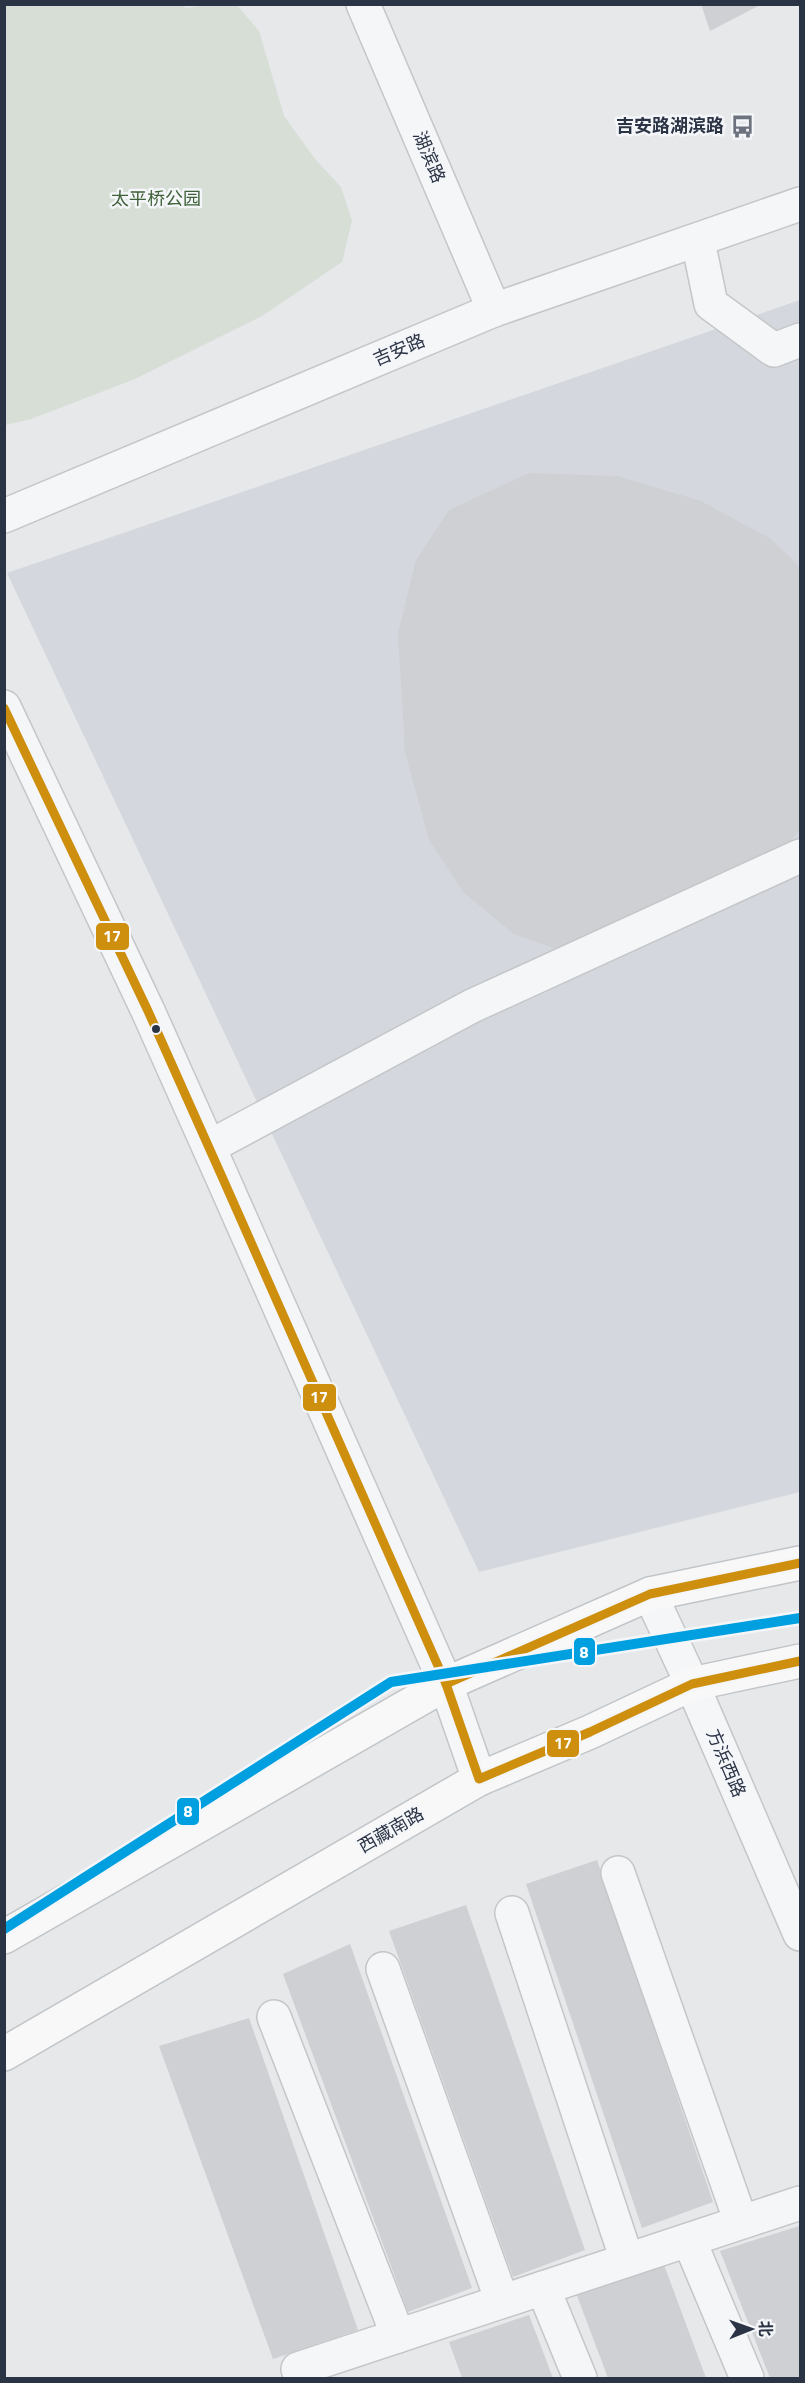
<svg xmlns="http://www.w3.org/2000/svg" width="805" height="2383" font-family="'Titillium Web','Noto Sans SC',sans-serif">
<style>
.built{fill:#d4d7dd}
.green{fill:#d6ded6}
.building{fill:#ced0d3}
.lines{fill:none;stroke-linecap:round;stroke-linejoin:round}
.minor-casing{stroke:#c4c6c8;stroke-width:36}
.major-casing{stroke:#c2c5c8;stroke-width:36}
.minor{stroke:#f5f6f7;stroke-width:33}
.major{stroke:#f8f8f8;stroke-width:33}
.bus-1-casing{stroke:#f4f6f9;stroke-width:14}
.bus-1{stroke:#ce8f0e;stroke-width:9}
.metro-1-casing{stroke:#f4f6f9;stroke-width:15}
.metro-1{stroke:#009fdf;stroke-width:10}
.bus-dot{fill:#2b3445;stroke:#f4f6f9;stroke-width:2}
.labels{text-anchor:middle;stroke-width:5;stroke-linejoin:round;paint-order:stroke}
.poi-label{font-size:18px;font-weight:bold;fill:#2b3445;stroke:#f4f6f9;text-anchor:end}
.street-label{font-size:18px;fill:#2b3445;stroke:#f4f6f9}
.park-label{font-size:18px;fill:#3f6138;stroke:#f4f6f9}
.line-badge{stroke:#f4f6f9;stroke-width:2}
.badge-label{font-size:16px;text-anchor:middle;font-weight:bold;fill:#fff}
</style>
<rect width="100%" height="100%" fill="#e6e8ea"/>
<path class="built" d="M800 300V1492L479 1572 7 573Z"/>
<path class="green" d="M178 4 186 8 206 5H237L259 31 284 116 315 159 341 187 352 221 342 262 262 316 135 379 31 419 5 425V5Z"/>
<g class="building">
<path d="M701 4H762L710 31Z"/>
<path d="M529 473 617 476 701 501 771 539 800 567V830L762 874 579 957 514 934 464 893 429 840 405 752 398 633 416 560 449 510Z"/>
<path d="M597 1860 713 2202 642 2228 526 1884Z"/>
<path d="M466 1905 585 2250 513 2277 389 1931Z"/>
<path d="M350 1944 472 2288 408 2312 283 1974Z"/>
<path d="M249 2018 358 2330 273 2359 159 2046Z"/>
<path d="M799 2226 800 2230V2378H770L720 2251Z"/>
<path d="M663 2262 706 2378H608L576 2293Z"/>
<path d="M529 2315 553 2378H462L449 2342Z"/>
</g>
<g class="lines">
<defs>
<g id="minor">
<path d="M363 4 494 310"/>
<path d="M698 241 711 304 774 350 800 340"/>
<path d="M4 516 494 310 800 204"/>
<path d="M4 707 148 1011 223 1179 446 1684 479 1779"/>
<path d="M209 1147 472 1006 800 856"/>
<path d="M650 1594 692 1684 800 1934"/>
<path d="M618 1873 741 2222"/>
<path d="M512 1913 627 2260"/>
<path d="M383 1969 502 2301"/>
<path d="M274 2017 398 2336"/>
<path d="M689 2240 747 2378"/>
<path d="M543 2288 580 2378"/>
<path d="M298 2369 800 2203"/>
</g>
<g id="major">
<path d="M4 1937 446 1684 650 1594 800 1563"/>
<path d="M4 2054 479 1779 590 1732 692 1684 800 1661"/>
</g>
</defs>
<use href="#minor" class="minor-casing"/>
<use href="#major" class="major-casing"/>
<use href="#minor" class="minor"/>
<use href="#major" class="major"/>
<defs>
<g id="bus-1">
<path d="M4 708 148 1011 223 1179 446 1684 479 1779 590 1732 692 1684 800 1661"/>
<path d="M446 1684 650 1594 800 1563"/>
</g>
</defs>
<use href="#bus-1" class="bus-1-casing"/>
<use href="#bus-1" class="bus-1"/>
<defs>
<path id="metro-1" d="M4 1929 391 1682 800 1618"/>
</defs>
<use href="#metro-1" class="metro-1-casing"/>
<use href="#metro-1" class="metro-1"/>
</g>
<defs>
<symbol id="bus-bare" viewBox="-9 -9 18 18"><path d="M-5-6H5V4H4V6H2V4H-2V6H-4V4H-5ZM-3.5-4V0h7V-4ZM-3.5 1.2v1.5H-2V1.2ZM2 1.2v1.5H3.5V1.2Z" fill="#6c737f" stroke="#f4f6f9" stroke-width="2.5" paint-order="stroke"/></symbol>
</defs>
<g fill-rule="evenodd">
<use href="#bus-bare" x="726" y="110" width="33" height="33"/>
</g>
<circle class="bus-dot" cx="156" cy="1029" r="5"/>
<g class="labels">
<g class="poi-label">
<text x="724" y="132">吉安路湖滨路</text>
</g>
<g class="street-label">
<text transform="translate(429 157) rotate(67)" y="6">湖滨路</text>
<text transform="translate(399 350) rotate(-23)" y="6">吉安路</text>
<text transform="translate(726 1763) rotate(67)" y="6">方浜西路</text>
<text transform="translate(391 1830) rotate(-30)" y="6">西藏南路</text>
</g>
<g class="park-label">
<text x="156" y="205">太平桥公园</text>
</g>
</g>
<g class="line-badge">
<rect x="95" y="922" width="35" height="29" rx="6" fill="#ce8f0e"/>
<rect x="302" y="1383" width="35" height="29" rx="6" fill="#ce8f0e"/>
<rect x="573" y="1637" width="23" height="29" rx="6" fill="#009fdf"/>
<rect x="546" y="1729" width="34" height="29" rx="6" fill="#ce8f0e"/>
<rect x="176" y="1797" width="24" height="29" rx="6" fill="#009fdf"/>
</g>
<g class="badge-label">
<text x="112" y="942">17</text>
<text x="319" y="1403">17</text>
<text x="584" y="1658">8</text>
<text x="563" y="1749">17</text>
<text x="188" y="1817">8</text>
</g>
<rect width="805" height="2383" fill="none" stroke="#2b3445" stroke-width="12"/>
<g transform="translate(751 2329) rotate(89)" stroke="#f4f6f9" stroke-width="4.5" paint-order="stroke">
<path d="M0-4.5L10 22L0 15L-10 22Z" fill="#2b3445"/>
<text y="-9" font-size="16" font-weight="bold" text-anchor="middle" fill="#2b3445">北</text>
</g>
</svg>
